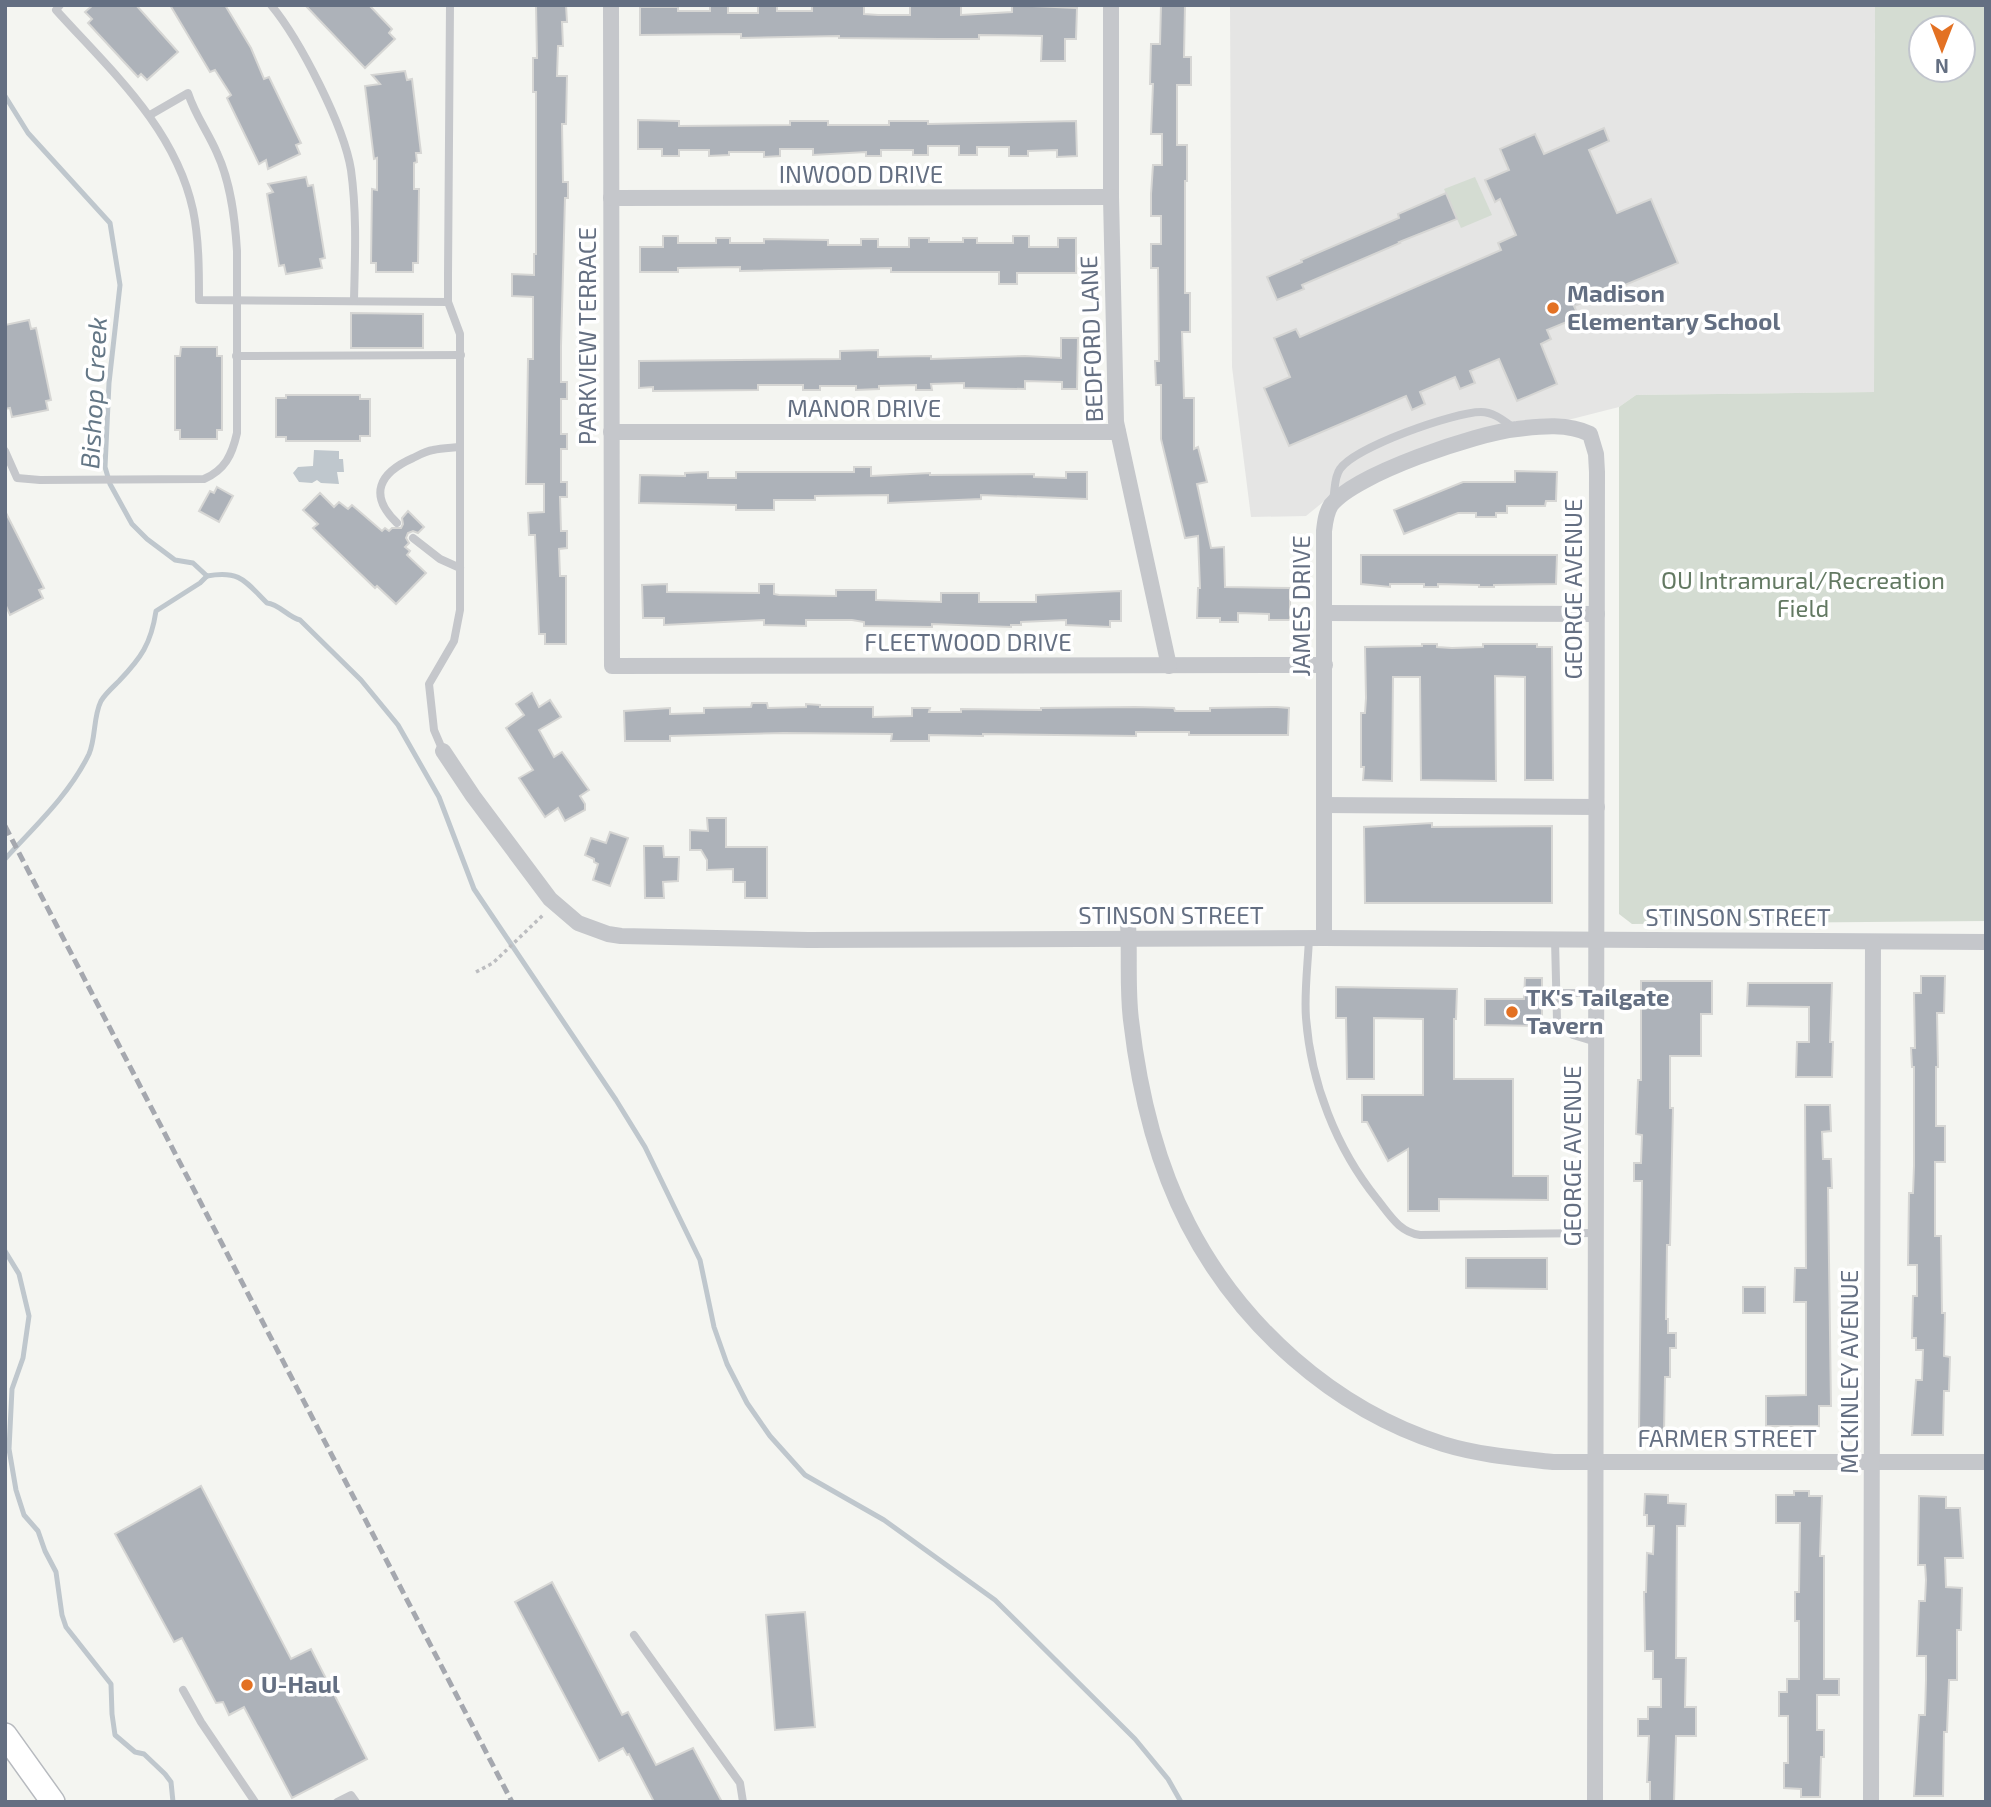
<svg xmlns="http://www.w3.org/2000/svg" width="1991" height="1807" font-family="'Exo 2',sans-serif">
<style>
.built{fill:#e5e5e4}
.green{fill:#d4dcd2;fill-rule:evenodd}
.water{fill:#bfc7cd}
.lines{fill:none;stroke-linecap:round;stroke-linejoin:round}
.stream{stroke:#bfc7cd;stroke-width:5}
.building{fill:#adb2b9;stroke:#d6d6d4;stroke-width:2}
.secondary-casing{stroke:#b7babf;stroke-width:26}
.path{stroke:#bcbdc0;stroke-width:3.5;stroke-dasharray:3.5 3.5;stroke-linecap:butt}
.lane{stroke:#c5c7cb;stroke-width:8}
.street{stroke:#c5c7cb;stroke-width:16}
.secondary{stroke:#fff;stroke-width:23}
.rail{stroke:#a5a8af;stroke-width:5;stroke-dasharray:10 5;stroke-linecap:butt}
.poi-dot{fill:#e37123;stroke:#fff;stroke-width:2.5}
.labels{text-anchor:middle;stroke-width:7;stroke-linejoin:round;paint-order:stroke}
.street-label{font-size:24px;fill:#646f82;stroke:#fff}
.poi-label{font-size:24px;font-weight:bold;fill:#646f82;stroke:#fff;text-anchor:start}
.park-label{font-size:24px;fill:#637962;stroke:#fff}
.water-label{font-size:26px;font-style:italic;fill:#647786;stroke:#fff}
</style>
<rect width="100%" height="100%" fill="#f4f5f1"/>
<path class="built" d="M1230 5H1875L1874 392 1636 395 1619 407 1564 421 1468 433 1344 485 1306 516 1251 517 1232 367Z"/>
<g class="green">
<path d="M1875 5H1986V921L1632 924 1619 914V407L1636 395 1874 392ZM1921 28H1963V70H1921Z"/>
<path d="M1475 177 1492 215 1461 228 1444 189Z"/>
</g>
<path class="water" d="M314 450 339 451V459H343L344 472H337L339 484 321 483 317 480 312 483 299 482 293 473 298 467 313 466Z"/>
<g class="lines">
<g class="stream">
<path d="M5 96 28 133 110 223 120 285 109 383 105 467 110 484 132 524 147 539 175 560 193 563 207 576"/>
<path d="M207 576C240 570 245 581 267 603 279 604 288 617 300 620L361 680 398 725 439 797 474 889 616 1100 645 1147 700 1260 714 1327 727 1364 747 1403 770 1436 805 1475 884 1520 995 1600 1135 1739 1168 1779 1181 1802"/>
<path d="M5 859C36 825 69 795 89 754 96 738 93 717 101 701 105 694 113 687 119 681 141 658 151 644 156 611L200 583 207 576"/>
<path d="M5 1251 19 1274 29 1316 23 1358 12 1389 9 1449 16 1490 24 1515 38 1531 45 1551 56 1572 62 1615 66 1627 111 1684 112 1714 115 1735 135 1752 144 1754 165 1774 171 1782 173 1802"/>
</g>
</g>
<g class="building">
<path d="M93 5H136L178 52 147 80 141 74 138 77 88 23 92 19 85 12Z"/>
<path d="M170 5H225L251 48 264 79 269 77 301 143 296 145 300 154 268 169 266 160 259 164 227 98 231 95 215 70 210 72Z"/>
<path d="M305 5H369L392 29 389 33 395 39 365 68Z"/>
<path d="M536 5H566L567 22H562L563 46H558L557 76H567L566 124H562L563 182H568V198H565L561 346V382H567V399H561V434H567V449H561V482H567V497H560L561 531H567V548L559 549 560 576H566V644H545V634H539L535 535H529L528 513 544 512V484H526L528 359H533V297L512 296V274L534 275V254H536V92H533V58H537Z"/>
<path d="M710 5H728V13H758V5H777V11H812V5H864V14L878 15H910V5L961 6V15L1012 12V5L1077 8 1076 39H1065V61H1041L1042 36 979 35V39H939L839 38V36L741 38V34L640 35V7H678V11H710Z"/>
<path d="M1161 5H1185L1184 57H1191V85H1177V145H1187V181H1185V293H1190V332H1182L1184 398H1194V449L1198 447 1207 482 1197 484 1211 548 1224 547 1225 587 1290 588V620H1269V614L1238 613V622H1220V618H1197L1198 588H1200L1198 536 1185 538 1161 439V385H1156L1155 361H1159L1158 268H1151V244H1161V216H1151V194L1153 165H1162V134H1151L1153 84H1150L1151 44H1160Z"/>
<path d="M405 71 407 80 412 79 421 153H416L417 162 414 163V189H419L418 263H413V272H376V263H371L372 189 377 190V158L374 159 365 86 380 84 372 75Z"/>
<path d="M638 120 679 121V126L790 125V121H828V125H889V121H928V124L1076 121 1077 156 1057 157V150L1028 151V156H1009V147H977V155H959V146H928V155H913V150H881V156H866V152L813 155V149H780V156L764 157V152H729V155L709 156V150H679V156H662V149H638Z"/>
<path d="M1604 128 1609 141 1589 150 1617 213 1651 199 1678 263 1574 306 1579 317 1547 330 1551 339 1541 344 1557 384 1517 401 1499 359 1470 371 1475 383 1460 389 1455 377 1420 392 1425 404 1412 410 1406 396 1289 446 1264 388 1290 377 1274 338 1296 329 1300 337 1501 250 1498 243 1516 235 1500 199 1495 202 1485 180 1509 170 1500 149 1535 134 1544 154Z"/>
<path d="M306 177 308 186 313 185 325 258 320 259 322 268 286 274 284 265 279 266 267 194 273 192 268 184Z"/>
<path d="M1446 193 1457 219 1399 242 1400 243 1302 285 1304 289 1277 300 1267 277 1302 262 1301 260 1399 218 1398 214Z"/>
<path d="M663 236H678V243H716V238H730V243H764V239L828 240V245H861V239H878V247H909V238H929V242H963V238H977V243H1013V236H1029V247H1058V238H1076V273H1017V284H999V272H891V268L740 271V267L678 268V272H640V247H663Z"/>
<path d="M351 313 423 314V348H351Z"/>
<path d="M29 320 31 329 36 328 51 400 46 401 48 410 12 417 10 408 5 409V325Z"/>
<path d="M1061 338H1078L1077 389H1062V382L1025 381V389L964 388V383L931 384 932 390H916V385L879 386V389L856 390V386H820V390H803V385H758V390L653 391V387L639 388V361L840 359V351L878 350V357L931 356V359L1025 356 1061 358Z"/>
<path d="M181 347H217V356H222V430H217V439H180V430H175V356H180Z"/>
<path d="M286 395H360V399H370V436H360V441H286V437H276V398H286Z"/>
<path d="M854 467H871V476L930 473V475L1034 474V477L1066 478V472H1087V499L981 495V499L888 503V495L815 496V500H774V510H736V505L639 503 640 475 685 476V473L708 472V478H736V472H854Z"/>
<path d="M1515 471 1557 472 1556 501H1546L1545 506H1507V513H1496V517H1476V513H1458L1404 534 1394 510 1463 482H1515Z"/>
<path d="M217 487 233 496 219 522 199 511 210 491 214 493Z"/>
<path d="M320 493 334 507 339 502 348 509 352 505 382 531 385 528 389 531 392 528H401L403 524 402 518 408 511 424 527 418 533 413 531 408 533 406 538 409 543 405 547 410 551 407 555 426 573 396 604 377 586 375 588 313 528 318 524 303 510Z"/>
<path d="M5 511 44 588 39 590 43 598 10 615 5 604Z"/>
<path d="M1361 555H1557L1556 584 1494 585V587H1479V585L1438 584V587H1424V584H1390V587L1361 584Z"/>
<path d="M667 584V592L759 593V584H774V594L779 595 836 596V590H876V600L941 602V593H979V602H1036V595L1121 591V621H1110V627L1066 625V620L1021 622V625H1011V627L932 624V627L864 626V622L852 620H806V626L764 625V620L664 625V618H643L642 585Z"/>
<path d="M1422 644H1437V647L1452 648 1483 647V644H1537V647H1552L1553 780H1525V677L1495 676 1496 781 1421 780 1420 677H1393L1392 781 1363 780 1364 767H1361V713H1365L1366 698 1365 647 1422 646Z"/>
<path d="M532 693 539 707 550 700 561 717 539 730 554 757 562 752 589 790 580 796 585 804V810L565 821 558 808 545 817 519 778 533 770 506 728 524 715 516 704Z"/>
<path d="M752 703H767L768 708 806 707V704L820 705V707H873V717L912 716V708H930L929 712H961V709L1041 710V708L1135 707 1174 708 1175 711H1210V708L1277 707 1289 708 1288 735H1189V732H1136V736L983 734V736L929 735V741H891L892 734 784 733 670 736V741H625L624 711 670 708V714L704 713V708L751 707Z"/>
<path d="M707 818H726V847H767V898H745V882H733V869L707 870V860L701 850H690V830L708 831Z"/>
<path d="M1432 823V827L1552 826V903H1365L1364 827Z"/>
<path d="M610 832 628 838 610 886 593 880 598 864 594 862V859L585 855 591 838 606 843Z"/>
<path d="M644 846H663L664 857H679L678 881 663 882 664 898H645Z"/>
<path d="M1921 976H1945L1944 1013H1937L1938 1067H1936V1126H1945V1162H1935V1236H1941L1942 1313H1945L1944 1356 1950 1357 1949 1391H1944L1943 1435H1912L1916 1380H1922L1923 1350H1916V1338H1912L1913 1296H1917V1265H1908L1909 1193H1913L1914 1166V1067H1912L1911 1048H1915L1914 993H1921Z"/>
<path d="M1525 978H1542V1026L1485 1025V999H1524Z"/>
<path d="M1641 981H1712V1014H1701V1056H1670V1108H1673L1670 1245H1667L1666 1319H1668V1333H1676V1348H1670V1377H1665L1664 1433 1639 1432 1642 1181H1634V1163H1641L1642 1135 1636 1134 1638 1080H1641Z"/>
<path d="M1748 983H1832L1830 1042H1833L1832 1077H1796L1797 1042H1809V1007L1747 1006Z"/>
<path d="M1336 987 1457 989 1456 1019H1454V1079H1513V1176H1548V1200L1439 1199V1211H1408V1149L1388 1161 1367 1122H1362V1095H1423V1019L1374 1018V1079H1347L1346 1018H1336Z"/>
<path d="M1805 1105H1830L1831 1131 1822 1132 1823 1159H1831L1832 1188H1828L1831 1406H1819V1426H1766V1396L1806 1395V1302H1794L1795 1268H1806Z"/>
<path d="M1466 1258H1547V1289L1466 1288Z"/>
<rect x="1743" y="1287" width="22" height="26"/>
<path d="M201 1486 291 1659 311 1649 367 1759 292 1798 244 1707 229 1715 223 1702 216 1703 182 1638 174 1642 115 1534Z"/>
<path d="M1794 1491H1809V1496H1822L1820 1556H1824V1679H1839V1695H1817V1730H1824V1757H1821L1820 1797H1801V1789L1784 1788V1763H1788V1716H1779V1692H1787V1679H1799V1621H1795V1592H1799L1800 1523H1776V1495H1794Z"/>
<path d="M1645 1494 1668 1495V1503L1686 1504 1685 1526H1677L1676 1658H1686L1685 1707H1696V1736H1676L1674 1802H1650V1782H1647L1649 1736H1638V1719H1648V1707H1661V1679H1653V1651H1645L1644 1592H1646L1647 1553 1653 1554 1654 1526H1647V1515H1644Z"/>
<path d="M1919 1496 1946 1497V1508H1960L1963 1558H1945L1946 1587 1962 1588 1961 1630H1957V1680H1949L1947 1732H1944L1943 1796H1914L1919 1715H1925L1926 1680V1656H1917L1919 1601H1925L1926 1580 1925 1565H1918Z"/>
<path d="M552 1582 622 1715 628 1712 656 1765 693 1748 722 1802H654L629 1754 627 1755 623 1748 599 1761 515 1602Z"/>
<path d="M805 1612 815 1727 775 1730 766 1615Z"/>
</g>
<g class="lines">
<defs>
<path id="secondary" d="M5 1735 53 1802"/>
</defs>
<use href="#secondary" class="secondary-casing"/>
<path class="path" d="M476 972 493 963 543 915"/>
<g class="lane">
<path d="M60 5 56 10C110 70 175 127 193 210 199 239 199 271 199 300L448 302"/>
<path d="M271 5C300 40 344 126 351 170 357 214 355 257 354 300"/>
<path d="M236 356 461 355"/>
<path d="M5 451 17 478 40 480 204 479C225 470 232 455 237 433V251C235 219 231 183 217 153 208 132 195 115 188 93L150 115"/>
<path d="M1333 500C1335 491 1334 477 1340 469 1355 447 1454 412 1481 412 1494 412 1504 421 1514 428"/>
<path d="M397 523C368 495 379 473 413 458 419 455 426 451 433 450 442 448 451 448 460 447"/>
<path d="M413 538 440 559 460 568"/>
<path d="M443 751 434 730 429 684 454 641 460 610V334L448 302V275L450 5"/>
<path d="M1309 938C1308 964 1304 992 1306 1018 1311 1083 1336 1148 1377 1199 1390 1215 1399 1232 1420 1235L1595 1233"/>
<path d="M1555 940 1557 1020 1573 1035 1596 1042"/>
<path d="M1555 993H1597"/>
<path d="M634 1635 740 1783 743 1802"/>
<path d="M183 1690 201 1722 255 1802"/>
<path d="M337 1802 351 1795 356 1802"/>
</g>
<g class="street">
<path d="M611 5 612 666 1325 665"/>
<path d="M1111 5V197L1116 422 1169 666"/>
<path d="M611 198 1111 197"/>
<path d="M611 432H1118"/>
<path d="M1325 613 1597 614"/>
<path d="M443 751 473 796 550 899 578 923 608 934 621 936 808 940 1324 938 1986 942"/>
<path d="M1324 805 1597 807"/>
<path d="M1128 924C1130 956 1127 988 1131 1020 1139 1089 1156 1162 1188 1224 1240 1325 1333 1409 1443 1444 1479 1455 1516 1458 1553 1462H1986"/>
<path d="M1324 938V531C1325 522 1326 513 1331 505 1355 474 1477 433 1517 429 1541 426 1568 423 1590 434L1596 454 1597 472 1595 1802"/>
<path d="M1871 1802 1873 942"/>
</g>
<use href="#secondary" class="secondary"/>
<path class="rail" d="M5 826 512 1802"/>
</g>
<g class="poi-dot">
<circle cx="1553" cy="308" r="7"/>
<circle cx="1512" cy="1012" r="7"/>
<circle cx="247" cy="1685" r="7"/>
</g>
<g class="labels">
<g class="street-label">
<text x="861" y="183">INWOOD DRIVE</text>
<text transform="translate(588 336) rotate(-90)" y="8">PARKVIEW TERRACE</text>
<text transform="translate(1092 339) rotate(-92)" y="8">BEDFORD LANE</text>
<text x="864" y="417">MANOR DRIVE</text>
<text transform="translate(1574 589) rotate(-90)" y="8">GEORGE AVENUE</text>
<text transform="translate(1302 606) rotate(-90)" y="8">JAMES DRIVE</text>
<text x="968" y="651">FLEETWOOD DRIVE</text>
<text x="1171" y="924">STINSON STREET</text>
<text x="1738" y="926">STINSON STREET</text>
<text transform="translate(1573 1156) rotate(-90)" y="8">GEORGE AVENUE</text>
<text transform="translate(1850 1372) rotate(-90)" y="8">MCKINLEY AVENUE</text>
<text x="1727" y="1447">FARMER STREET</text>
</g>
<g class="poi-label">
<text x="1567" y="302">Madison<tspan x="1567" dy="28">Elementary School</tspan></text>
<text x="1526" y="1006">TK's Tailgate<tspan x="1526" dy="28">Tavern</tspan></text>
<text x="261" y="1693">U-Haul</text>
</g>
<g class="park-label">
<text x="1803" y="589">OU Intramural/Recreation<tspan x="1803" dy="28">Field</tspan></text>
</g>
<g class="water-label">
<text transform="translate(94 393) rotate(-87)" y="9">Bishop Creek</text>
</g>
</g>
<rect width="1991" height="1807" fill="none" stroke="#646f82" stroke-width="14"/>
<g transform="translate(1942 49) rotate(180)"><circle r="33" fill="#ffffff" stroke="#c1c5cd" stroke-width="2"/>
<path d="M0-5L12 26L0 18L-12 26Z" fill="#e37123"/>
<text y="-10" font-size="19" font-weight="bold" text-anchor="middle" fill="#646f82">N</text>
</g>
</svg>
